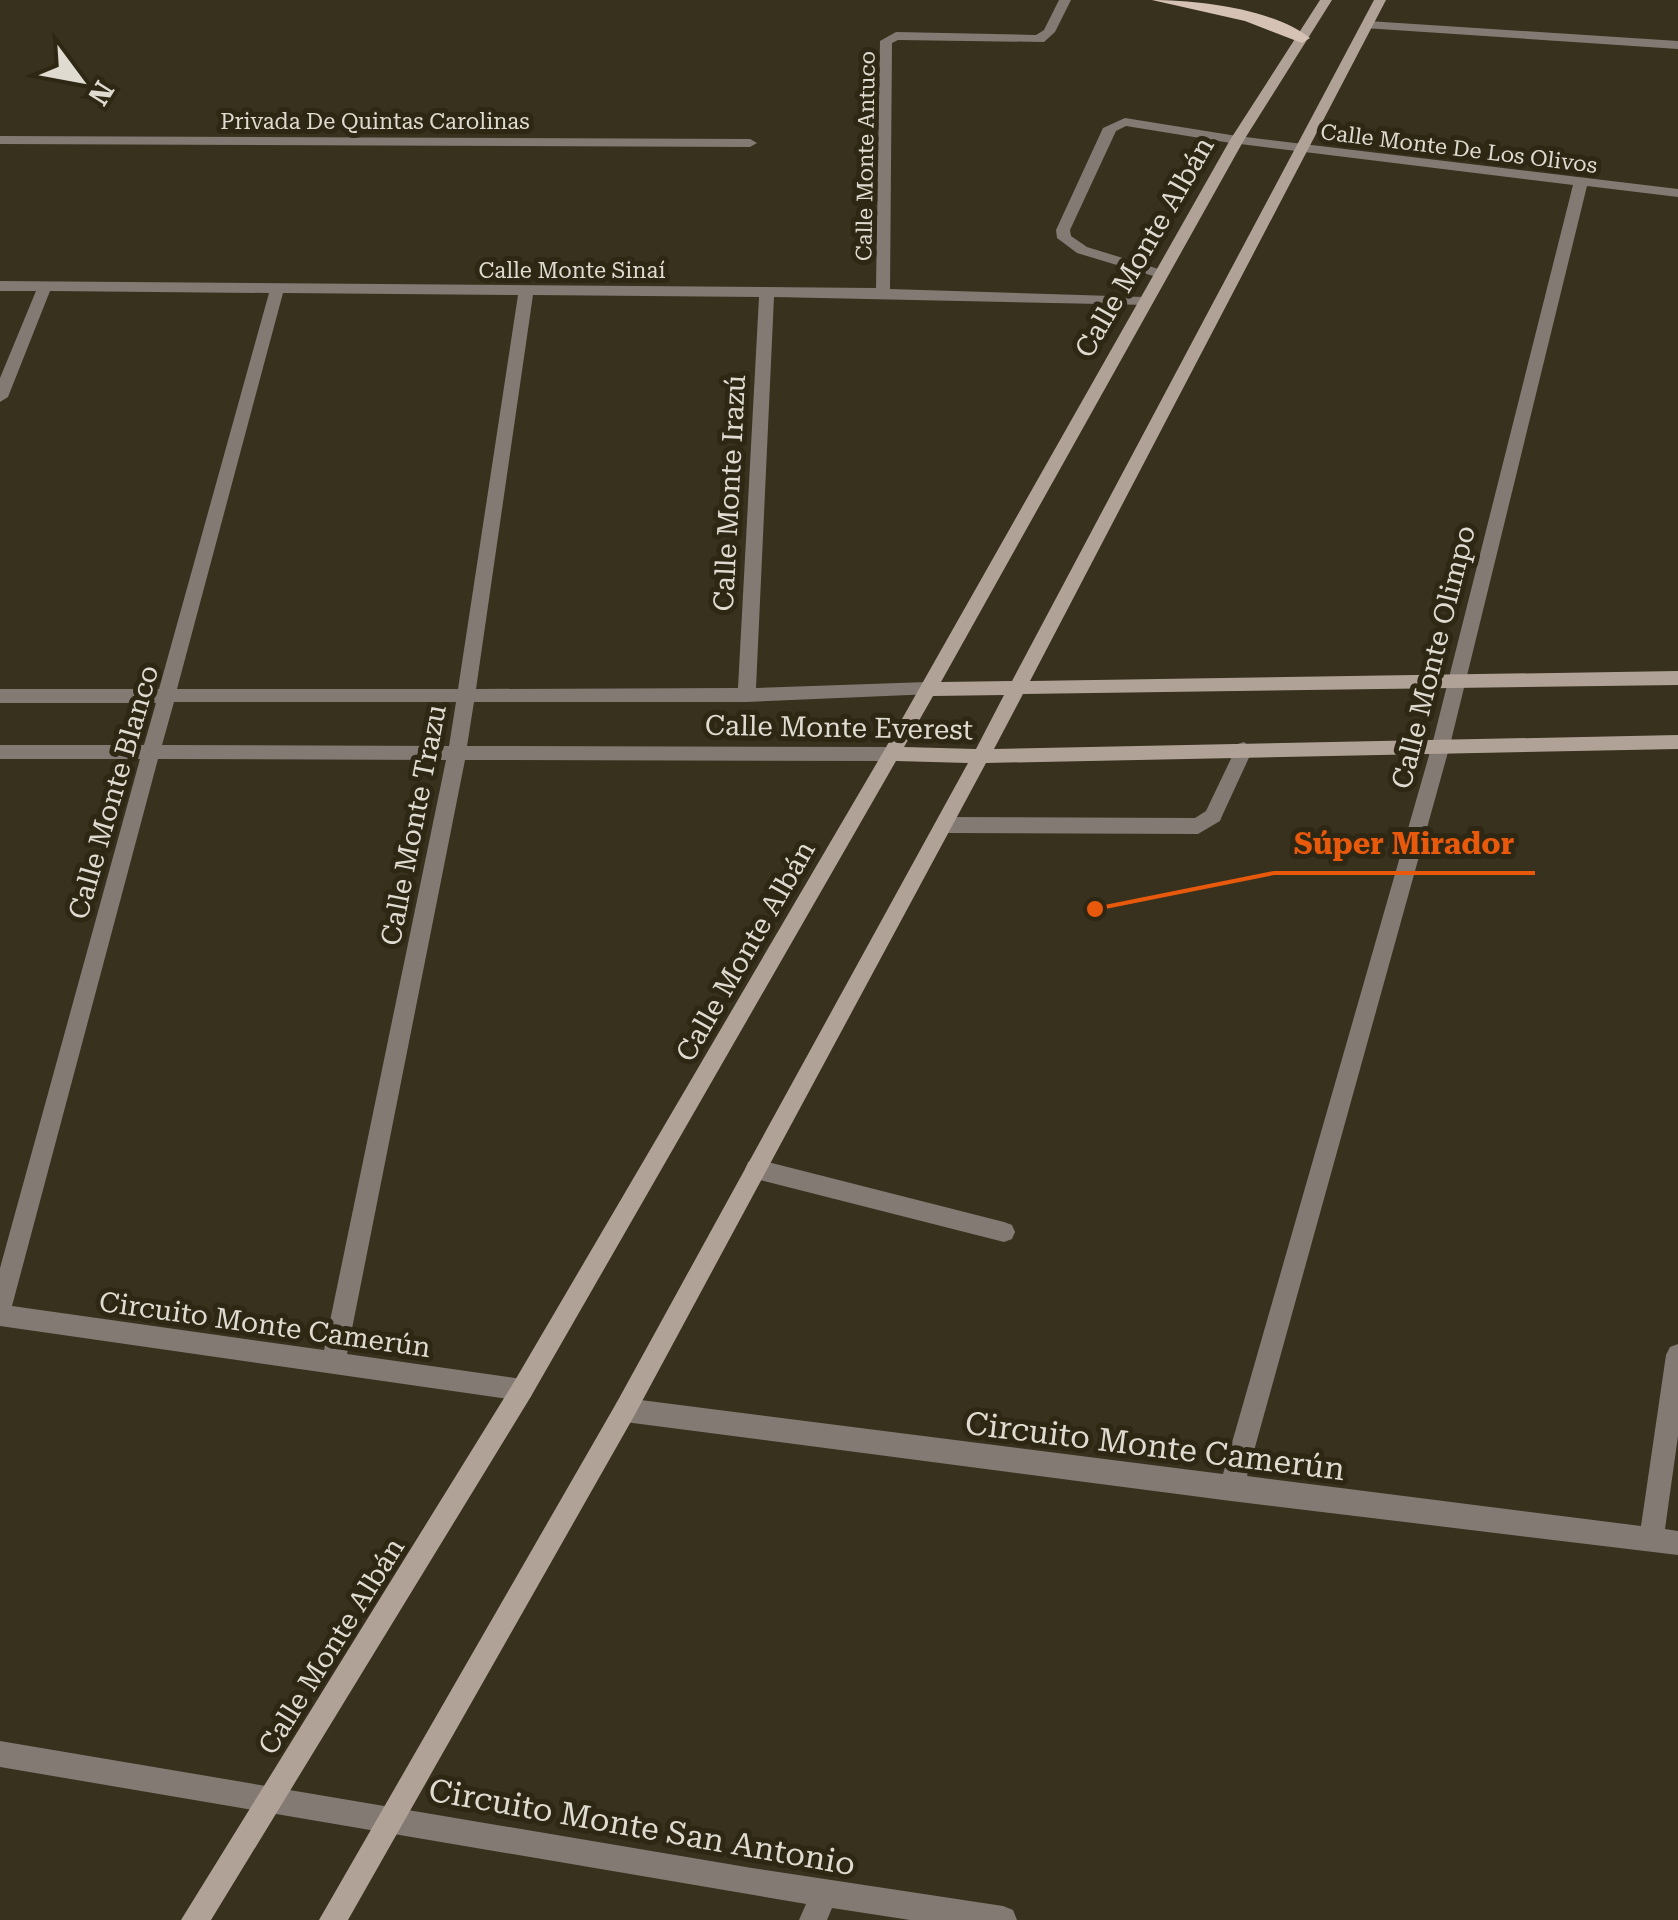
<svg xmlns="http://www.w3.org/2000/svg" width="1678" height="1920" font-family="'Roboto Serif',serif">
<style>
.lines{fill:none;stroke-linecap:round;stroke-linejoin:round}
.lane{fill:#837a73;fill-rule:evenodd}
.street{fill:#837a73;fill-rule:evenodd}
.secondary{fill:#b1a298;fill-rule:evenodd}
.primary{fill:#d5c2b5;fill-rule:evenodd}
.labels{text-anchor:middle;stroke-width:10;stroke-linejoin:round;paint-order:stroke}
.far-street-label{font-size:22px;fill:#dfdbd0;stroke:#2d2714}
.street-label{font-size:28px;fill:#dfdbd0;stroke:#2d2714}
.near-street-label{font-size:32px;fill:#dfdbd0;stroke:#2d2714}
.leader{fill:none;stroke:#e8590c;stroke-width:4}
.callout-dot{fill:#e8590c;stroke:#2d2714;stroke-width:4}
.callout-label{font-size:30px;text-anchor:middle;font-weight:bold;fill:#e8590c;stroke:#2d2714;stroke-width:10;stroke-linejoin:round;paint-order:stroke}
</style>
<rect width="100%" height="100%" fill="#37311e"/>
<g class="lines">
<g class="lane">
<path d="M1125 118 1237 136 1244 140 1237 144 1126 126 1116 131 1070 230 1071 236 1087 247 1165 271 1167 274 1160 278 1077 253 1057 238 1056 230 1103 128Z"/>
<path d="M1244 742 1253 749 1222 816 1220 821 1198 834 943 833 934 825 943 817 1195 818 1206 811 1238 744Z"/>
<path d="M756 1159 1004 1222 1012 1225 1015 1232 1012 1239 1004 1242 756 1179 748 1176 745 1169 748 1162Z"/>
</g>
<g class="street">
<path d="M1059 0H1071L1055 32 1044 42 898 40 892 43 890 289 1144 297 1151 302 1149 305 774 297 756 688 927 682 936 689 933 694 747 702H474L467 746 891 747 900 754 891 761 465 760 347 1354 522 1379 530 1382 534 1390 530 1398 522 1401 0 1326V1268L140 759H0V745H144L156 703H0V689H159L269 293 50 291 8 397 0 402V378L36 291H0V281L876 288 880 41 896 32 1036 35 1044 30ZM283 293 518 295 458 689H177ZM533 295 759 297 738 688 476 689ZM174 702H456L449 746 162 745ZM158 759 446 760 324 1350 12 1306Z"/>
<path d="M1368 21 1678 41V49L1364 28 1362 25Z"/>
<path d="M0 136 750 139 757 143 750 147 0 144Z"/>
<path d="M1237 136 1678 189V197L1587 186 1450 745 1247 1476 1641 1526 1666 1355 1670 1347 1678 1344V1436L1665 1529 1678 1531V1555L1231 1501 625 1422 617 1418 613 1410 617 1402 625 1398 1223 1474 1432 745 1573 185 1232 143V137Z"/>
<path d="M0 1741 752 1868 1003 1906 1013 1910 1017 1920H910L832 1908 827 1920H799L806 1904 0 1767Z"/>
</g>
<path class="secondary" d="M1320 0H1332L1244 140 941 682 1012 681 1374 0H1386L1030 681 1678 671V685L1023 694 994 749 1678 735V749L986 763 633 1418 348 1920H319L617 1402 968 763 896 761 530 1398 211 1920H181L514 1382 885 749 1230 140ZM1004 695 976 749 904 747 933 696Z"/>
<path class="primary" d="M1152 0C1198 0 1274 9 1310 38L1302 43 1245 21Z"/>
</g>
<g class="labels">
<g class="far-street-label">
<text x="375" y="129">Privada De Quintas Carolinas</text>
<text transform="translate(1459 148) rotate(7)" y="8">Calle Monte De Los Olivos</text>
<text transform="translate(865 156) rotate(-89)" y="8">Calle Monte Antuco</text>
<text x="572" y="278">Calle Monte Sinaí</text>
</g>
<g class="street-label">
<text transform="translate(1144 247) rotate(-60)" y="10">Calle Monte Albán</text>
<text transform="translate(729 493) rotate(-87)" y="10">Calle Monte Irazú</text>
<text transform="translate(1433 657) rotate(-76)" y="10">Calle Monte Olimpo</text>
<text transform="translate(839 727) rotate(1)" y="10">Calle Monte Everest</text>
<text transform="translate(113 792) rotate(-74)" y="10">Calle Monte Blanco</text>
<text transform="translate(413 825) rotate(-79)" y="10">Calle Monte Trazu</text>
<text transform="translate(745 951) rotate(-60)" y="10">Calle Monte Albán</text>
<text transform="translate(265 1324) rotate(8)" y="10">Circuito Monte Camerún</text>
<text transform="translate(331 1646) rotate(-58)" y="10">Calle Monte Albán</text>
</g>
<g class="near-street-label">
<text transform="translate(1155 1446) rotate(7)" y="11">Circuito Monte Camerún</text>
<text transform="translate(642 1827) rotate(10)" y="11">Circuito Monte San Antonio</text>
</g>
</g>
<path class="leader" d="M1095 909L1274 873H1535"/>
<circle class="callout-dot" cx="1095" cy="909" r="10"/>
<g class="callout-label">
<text x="1404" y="854">Súper Mirador</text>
</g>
<g transform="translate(80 80) rotate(122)" stroke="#2d2714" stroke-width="8" paint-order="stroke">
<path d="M0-8L18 38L0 25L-18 38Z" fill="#dfdbd0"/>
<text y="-15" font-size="28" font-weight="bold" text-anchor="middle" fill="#dfdbd0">N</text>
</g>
</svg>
